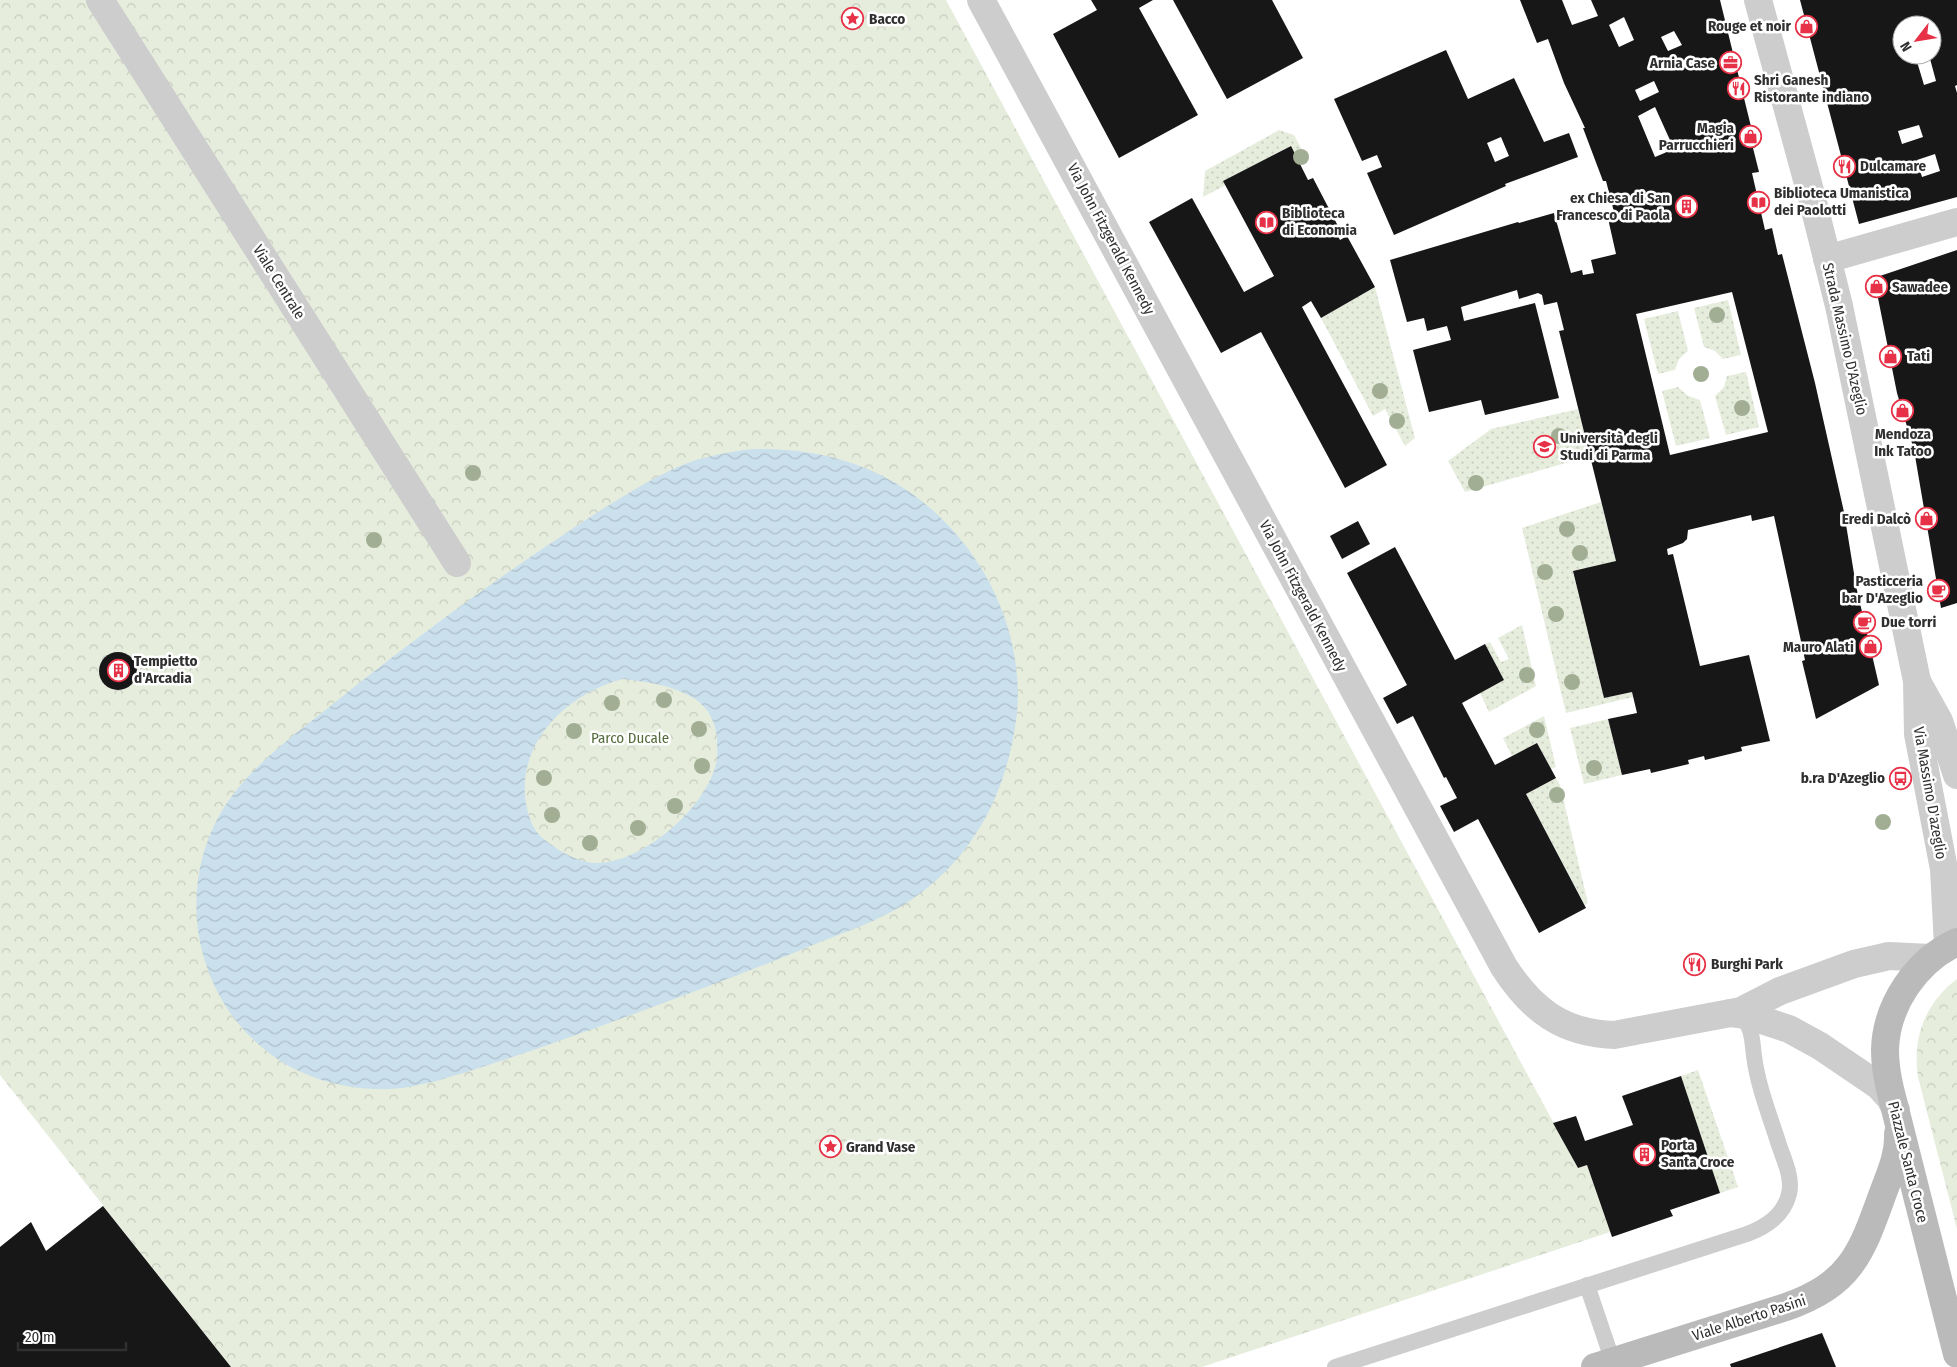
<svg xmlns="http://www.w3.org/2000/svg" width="1957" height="1367" font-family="'Fira Sans Condensed',sans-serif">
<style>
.grass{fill:url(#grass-dots)}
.park{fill:url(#park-crowns)}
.water{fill:url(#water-waves);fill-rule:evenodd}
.building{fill:#171717;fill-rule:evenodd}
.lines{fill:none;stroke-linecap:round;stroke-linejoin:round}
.lane{stroke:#cdcdcd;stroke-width:16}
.street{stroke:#cdcdcd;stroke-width:28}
.secondary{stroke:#bababa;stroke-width:28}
.tree{fill:#a1ae94}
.labels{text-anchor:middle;stroke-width:5;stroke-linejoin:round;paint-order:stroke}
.poi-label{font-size:15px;font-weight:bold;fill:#303030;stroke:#fff;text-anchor:start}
.street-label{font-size:15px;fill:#303030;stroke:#fff}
.park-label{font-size:15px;fill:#546c3c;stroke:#fff}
</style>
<defs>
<pattern id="grass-dots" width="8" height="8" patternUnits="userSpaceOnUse" patternTransform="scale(1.25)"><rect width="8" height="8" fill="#e6eddd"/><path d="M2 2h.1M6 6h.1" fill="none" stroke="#c6ccbe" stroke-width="1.8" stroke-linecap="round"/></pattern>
<pattern id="park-crowns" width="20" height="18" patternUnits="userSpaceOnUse" patternTransform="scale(1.25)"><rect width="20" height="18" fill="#e6eddd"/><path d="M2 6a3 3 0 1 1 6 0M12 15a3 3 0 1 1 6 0" fill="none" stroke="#c6ccbe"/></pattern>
<pattern id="water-waves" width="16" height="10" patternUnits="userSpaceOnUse" patternTransform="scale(1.25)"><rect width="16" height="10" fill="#cae0ec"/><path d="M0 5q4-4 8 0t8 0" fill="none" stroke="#aec0cb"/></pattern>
</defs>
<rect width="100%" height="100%" fill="#fff"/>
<g class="grass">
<path d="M1279 130 1294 135 1308 161 1300 165 1290 146 1224 181 1226 185 1203 197 1205 171Z"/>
<path d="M1375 287 1415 438 1405 446 1385 409 1373 416 1321 318Z"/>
<path d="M1728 300 1741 355 1723 359 1715 351 1704 347 1694 308Z"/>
<path d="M1678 311 1688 351 1679 359 1675 370 1658 374 1644 319Z"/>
<path d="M1746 372 1759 427 1726 435 1715 396 1724 387 1727 376Z"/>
<path d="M1678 387 1688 396 1700 400 1710 438 1676 446 1662 391Z"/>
<path d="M1578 409 1590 456 1465 492 1448 461 1491 429Z"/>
<path d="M1601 502 1616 561 1573 572 1604 698 1632 692 1633 697 1566 713 1522 528Z"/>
<path d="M1522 625 1536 686 1489 712 1480 693 1504 680 1485 644 1490 642 1501 662 1509 659 1498 638Z"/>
<path d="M1544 716 1556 767 1551 769 1537 743 1512 756 1503 738Z"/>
<path d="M1608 719 1622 775 1584 784 1570 728Z"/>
<path d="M1556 778 1560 785 1588 903 1585 905 1526 794Z"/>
<path d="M1698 1070 1738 1187 1720 1193 1681 1076Z"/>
</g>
<g class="park">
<path d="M0 0H946L1578 1168 1587 1165 1610 1232 1202 1367H231L0 1075Z"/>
<path d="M1957 979V1229L1918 1077C1912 1038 1925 1003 1957 979Z"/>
</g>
<path class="water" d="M754 449C842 447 916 479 969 550 1005 599 1024 661 1016 721 1006 794 973 858 911 900 880 921 842 933 808 947 755 969 702 989 650 1008 593 1029 536 1050 479 1068 450 1077 421 1087 391 1089 346 1091 299 1078 264 1049 195 993 176 892 220 814 245 770 294 735 333 704 400 650 470 598 542 549 583 522 623 494 667 472 694 458 724 452 754 449ZM623 679C648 682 673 685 695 699 709 708 717 725 717 741 717 747 718 754 717 759 709 806 643 864 595 863 577 862 557 850 544 839 532 830 529 818 526 803 516 742 568 693 623 679Z"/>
<g class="building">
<path d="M1091 0H1153L1139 8 1198 115 1119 158 1053 34 1097 10Z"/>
<path d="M1173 0H1272L1303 58 1227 99Z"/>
<path d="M1520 0H1562L1572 25 1598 16 1591 0H1720L1756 147 1753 148 1759 172 1752 173 1765 230 1772 228 1778 255 1782 254 1815 383 1844 512 1856 586 1879 685 1816 719 1802 661 1805 660 1774 516 1752 521 1751 515 1688 530 1687 539 1683 543 1667 549 1668 555 1673 554 1700 666 1749 655 1770 741 1741 747 1742 751 1705 760 1704 756 1688 760 1689 764 1651 773 1650 769 1622 775 1608 719 1637 713 1632 692 1604 698 1573 571 1616 561 1559 331 1564 330 1557 302 1544 305 1542 295 1538 293 1519 299 1517 290 1461 307 1464 321 1535 303 1559 398 1485 415 1481 400 1429 412 1413 350 1451 340 1447 326 1427 331 1424 318 1407 322 1390 260 1518 222 1519 223 1554 213 1571 273 1582 270 1583 275 1594 273 1591 260 1616 254 1607 214 1614 212 1606 181H1603L1583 128H1585L1564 83 1548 39 1537 43ZM1624 17 1634 40 1619 47 1609 25ZM1674 31 1682 45 1668 51 1661 37ZM1654 81 1659 92 1640 101 1635 90ZM1655 107 1674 149 1655 157 1638 116ZM1732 292 1768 432 1670 455 1636 314Z"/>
<path d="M1800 0H1957V85L1955 86 1957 93V197L1859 224ZM1902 25H1932V55H1929L1936 81 1924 85 1915 55H1902ZM1919 125 1923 137 1902 144 1898 131ZM1935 154 1940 171 1922 177 1917 160Z"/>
<path d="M1446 50 1468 99 1514 78 1544 142 1569 133 1578 157 1505 184 1506 186 1394 235 1367 173 1382 167 1377 155 1362 161 1334 99ZM1501 137 1509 156 1495 162 1487 143Z"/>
<path d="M1291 146 1308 180 1313 178 1338 226 1334 228 1340 240 1347 236 1375 287 1321 318 1311 301 1302 307 1387 465 1345 488 1261 332 1221 353 1149 222 1192 198 1244 292 1274 276 1223 181Z"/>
<path d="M1957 250V603L1941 608 1914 450 1897 393 1874 278Z"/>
<path d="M1358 521 1370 544 1342 559 1330 536Z"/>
<path d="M1395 547 1455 660 1485 644 1504 680 1462 703 1495 765 1537 743 1556 778 1526 794 1586 908 1539 933 1478 819 1454 832 1440 806 1457 798 1446 777 1444 778 1413 716 1397 724 1383 698 1407 685 1347 573Z"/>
<circle cx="118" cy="671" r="19"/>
<path d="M1681 1076 1720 1193 1670 1210 1673 1216 1612 1237 1587 1165 1578 1168 1553 1123 1576 1116 1585 1141 1633 1125 1622 1096Z"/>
<path d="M103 1206 231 1367H0V1247L31 1222 46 1251Z"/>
<path d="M1822 1333 1836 1367H1731L1730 1364Z"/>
</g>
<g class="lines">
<g class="lane">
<path d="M1587 1285 1613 1362"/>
<path d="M1335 1367 1747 1234C1766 1227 1784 1215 1789 1194 1793 1178 1784 1160 1779 1145 1770 1116 1758 1087 1754 1056 1752 1041 1753 1024 1738 1015"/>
</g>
<g class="street">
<path d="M100 0 457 563"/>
<path d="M981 0 1504 967C1532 1010 1562 1033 1614 1035L1741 1011 1780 991 1854 964 1889 956 1931 958"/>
<path d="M1758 0 1812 198 1839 306 1917 681 1918 734 1944 869 1948 946"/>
<path d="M1827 259 1957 222"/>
<path d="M1919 685 1939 721 1957 775"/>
<path d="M1731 1013 1746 1015 1789 1029 1820 1046 1879 1086 1890 1098 1896 1110"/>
</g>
<g class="secondary">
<path d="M1957 942C1916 961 1886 1005 1885 1050 1885 1063 1887 1076 1890 1089L1957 1354"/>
<path d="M1595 1367 1786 1307C1851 1284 1861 1254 1883 1193 1890 1174 1899 1155 1898 1134"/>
</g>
</g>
<g class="tree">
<circle cx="1301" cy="157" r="8"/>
<circle cx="1717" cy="315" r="8"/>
<circle cx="1701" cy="374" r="8"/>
<circle cx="1380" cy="391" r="8"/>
<circle cx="1742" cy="408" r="8"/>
<circle cx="1397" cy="421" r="8"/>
<circle cx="1559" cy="436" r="8"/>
<circle cx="473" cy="473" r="8"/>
<circle cx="1476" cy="483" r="8"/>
<circle cx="1567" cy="529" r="8"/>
<circle cx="374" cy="540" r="8"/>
<circle cx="1580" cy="553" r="8"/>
<circle cx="1545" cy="572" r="8"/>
<circle cx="1556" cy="614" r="8"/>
<circle cx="1527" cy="675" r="8"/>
<circle cx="1572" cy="682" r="8"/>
<circle cx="664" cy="700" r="8"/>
<circle cx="612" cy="703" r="8"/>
<circle cx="699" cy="729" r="8"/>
<circle cx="1537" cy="730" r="8"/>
<circle cx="574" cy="731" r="8"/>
<circle cx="702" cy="766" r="8"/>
<circle cx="1594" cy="768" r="8"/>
<circle cx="544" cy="778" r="8"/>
<circle cx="1557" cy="795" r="8"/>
<circle cx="675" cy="806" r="8"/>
<circle cx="552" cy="815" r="8"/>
<circle cx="1883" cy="822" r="8"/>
<circle cx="638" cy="828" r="8"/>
<circle cx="590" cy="843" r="8"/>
</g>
<defs>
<symbol id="sight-ring" viewBox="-11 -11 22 22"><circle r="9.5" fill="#fff" stroke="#e73146" stroke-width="1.5"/><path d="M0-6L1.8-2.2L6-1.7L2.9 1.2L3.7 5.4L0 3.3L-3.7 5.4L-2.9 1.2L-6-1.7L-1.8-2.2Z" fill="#e73146"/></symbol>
<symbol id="shop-ring" viewBox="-11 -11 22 22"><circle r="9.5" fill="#fff" stroke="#e73146" stroke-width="1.5"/><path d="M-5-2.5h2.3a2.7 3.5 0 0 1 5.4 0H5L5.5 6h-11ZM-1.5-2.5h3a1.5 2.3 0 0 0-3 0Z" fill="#e73146"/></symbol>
<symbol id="office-ring" viewBox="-11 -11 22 22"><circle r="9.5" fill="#fff" stroke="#e73146" stroke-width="1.5"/><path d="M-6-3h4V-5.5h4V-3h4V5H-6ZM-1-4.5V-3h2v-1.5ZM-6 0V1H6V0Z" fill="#e73146"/></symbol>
<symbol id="restaurant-ring" viewBox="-11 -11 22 22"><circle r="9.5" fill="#fff" stroke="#e73146" stroke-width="1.5"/><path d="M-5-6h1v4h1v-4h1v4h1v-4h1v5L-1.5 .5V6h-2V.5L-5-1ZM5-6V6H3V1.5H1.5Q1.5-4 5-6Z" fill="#e73146"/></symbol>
<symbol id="library-ring" viewBox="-11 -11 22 22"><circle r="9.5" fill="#fff" stroke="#e73146" stroke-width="1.5"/><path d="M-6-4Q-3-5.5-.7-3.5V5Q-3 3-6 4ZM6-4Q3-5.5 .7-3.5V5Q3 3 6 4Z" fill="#e73146"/></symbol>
<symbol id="building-ring" viewBox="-11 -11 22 22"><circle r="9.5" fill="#fff" stroke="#e73146" stroke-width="1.5"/><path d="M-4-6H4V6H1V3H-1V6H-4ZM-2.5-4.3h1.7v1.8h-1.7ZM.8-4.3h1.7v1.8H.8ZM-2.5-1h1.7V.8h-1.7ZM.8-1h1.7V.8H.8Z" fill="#e73146"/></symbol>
<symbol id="university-ring" viewBox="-11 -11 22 22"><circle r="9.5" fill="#fff" stroke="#e73146" stroke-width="1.5"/><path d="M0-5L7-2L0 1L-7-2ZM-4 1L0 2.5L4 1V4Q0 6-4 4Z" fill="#e73146"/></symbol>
<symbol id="cafe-ring" viewBox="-11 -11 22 22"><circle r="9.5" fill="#fff" stroke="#e73146" stroke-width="1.5"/><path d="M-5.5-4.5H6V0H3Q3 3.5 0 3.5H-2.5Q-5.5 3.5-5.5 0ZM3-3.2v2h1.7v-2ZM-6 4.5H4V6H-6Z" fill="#e73146"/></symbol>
<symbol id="bus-ring" viewBox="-11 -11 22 22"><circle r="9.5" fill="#fff" stroke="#e73146" stroke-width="1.5"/><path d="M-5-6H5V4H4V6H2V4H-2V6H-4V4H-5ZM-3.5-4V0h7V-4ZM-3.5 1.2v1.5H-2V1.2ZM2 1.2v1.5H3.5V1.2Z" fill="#e73146"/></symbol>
</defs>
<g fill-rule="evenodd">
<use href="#sight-ring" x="840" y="6" width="25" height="25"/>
<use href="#shop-ring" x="1794" y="14" width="25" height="25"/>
<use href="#office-ring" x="1718" y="50" width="25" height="25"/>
<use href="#restaurant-ring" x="1726" y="76" width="25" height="25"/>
<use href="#shop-ring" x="1738" y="124" width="25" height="25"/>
<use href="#restaurant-ring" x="1832" y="154" width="25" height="25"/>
<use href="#library-ring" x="1746" y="190" width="25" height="25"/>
<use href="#building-ring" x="1674" y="194" width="25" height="25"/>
<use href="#library-ring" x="1254" y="210" width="25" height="25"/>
<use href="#shop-ring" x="1864" y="274" width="25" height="25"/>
<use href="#shop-ring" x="1878" y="344" width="25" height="25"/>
<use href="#shop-ring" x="1890" y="398" width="25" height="25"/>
<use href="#university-ring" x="1532" y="434" width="25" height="25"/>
<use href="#shop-ring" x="1914" y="506" width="25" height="25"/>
<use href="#cafe-ring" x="1926" y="578" width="25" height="25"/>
<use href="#cafe-ring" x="1852" y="610" width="25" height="25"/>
<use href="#shop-ring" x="1858" y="634" width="25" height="25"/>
<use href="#building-ring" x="106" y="658" width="25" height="25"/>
<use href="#bus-ring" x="1888" y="766" width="25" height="25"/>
<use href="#restaurant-ring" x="1682" y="952" width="25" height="25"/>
<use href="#sight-ring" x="818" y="1134" width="25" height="25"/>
<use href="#building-ring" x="1632" y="1142" width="25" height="25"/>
</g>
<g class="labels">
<g class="poi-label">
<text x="869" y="24">Bacco</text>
<text x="1791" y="31" text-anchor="end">Rouge et noir</text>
<text x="1715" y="68" text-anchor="end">Arnia Case</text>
<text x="1754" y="85">Shri Ganesh<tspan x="1754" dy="17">Ristorante indiano</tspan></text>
<text x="1734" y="133" text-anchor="end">Magia<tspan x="1734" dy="17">Parrucchieri</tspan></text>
<text x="1860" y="171">Dulcamare</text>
<text x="1774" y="198">Biblioteca Umanistica<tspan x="1774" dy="17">dei Paolotti</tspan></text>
<text x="1670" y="203" text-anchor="end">ex Chiesa di San<tspan x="1670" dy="17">Francesco di Paola</tspan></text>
<text x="1282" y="218">Biblioteca<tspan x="1282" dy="17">di Economia</tspan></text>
<text x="1892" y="292">Sawadee</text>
<text x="1907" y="361">Tati</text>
<text x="1903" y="439" text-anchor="middle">Mendoza<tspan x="1903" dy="17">Ink Tatoo</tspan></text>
<text x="1560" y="443">Università degli<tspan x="1560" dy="17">Studi di Parma</tspan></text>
<text x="1911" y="524" text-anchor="end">Eredi Dalcò</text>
<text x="1923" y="586" text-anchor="end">Pasticceria<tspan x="1923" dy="17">bar D'Azeglio</tspan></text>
<text x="1881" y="627">Due torri</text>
<text x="1854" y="652" text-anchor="end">Mauro Alati</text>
<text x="134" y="666">Tempietto<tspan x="134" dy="17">d'Arcadia</tspan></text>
<text x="1885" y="783" text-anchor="end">b.ra D'Azeglio</text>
<text x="1711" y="969">Burghi Park</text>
<text x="1661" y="1150">Porta<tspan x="1661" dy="17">Santa Croce</tspan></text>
<text x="846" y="1152">Grand Vase</text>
</g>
<g class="street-label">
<text transform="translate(1111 239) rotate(62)" y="5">Via John Fitzgerald Kennedy</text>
<text transform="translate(279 282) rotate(58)" y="5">Viale Centrale</text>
<text transform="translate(1845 339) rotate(77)" y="5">Strada Massimo D'Azeglio</text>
<text transform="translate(1303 596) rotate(62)" y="5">Via John Fitzgerald Kennedy</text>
<text transform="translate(1930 793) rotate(80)" y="5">Via Massimo D'azeglio</text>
<text transform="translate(1908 1162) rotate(76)" y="5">Piazzale Santa Croce</text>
<text transform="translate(1749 1318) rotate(-18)" y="5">Viale Alberto Pasini</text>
</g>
<g class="park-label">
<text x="630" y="743">Parco Ducale</text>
</g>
</g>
<g transform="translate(1917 40) rotate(239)"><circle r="24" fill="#ffffff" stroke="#acacac"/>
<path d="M0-4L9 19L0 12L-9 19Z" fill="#e73146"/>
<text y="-8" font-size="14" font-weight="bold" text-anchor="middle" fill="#303030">N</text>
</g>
<path d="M18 1342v8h108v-8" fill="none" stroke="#303030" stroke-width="2.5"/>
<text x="25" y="1342" font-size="15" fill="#303030" stroke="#ffffff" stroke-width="4" paint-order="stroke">20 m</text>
</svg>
